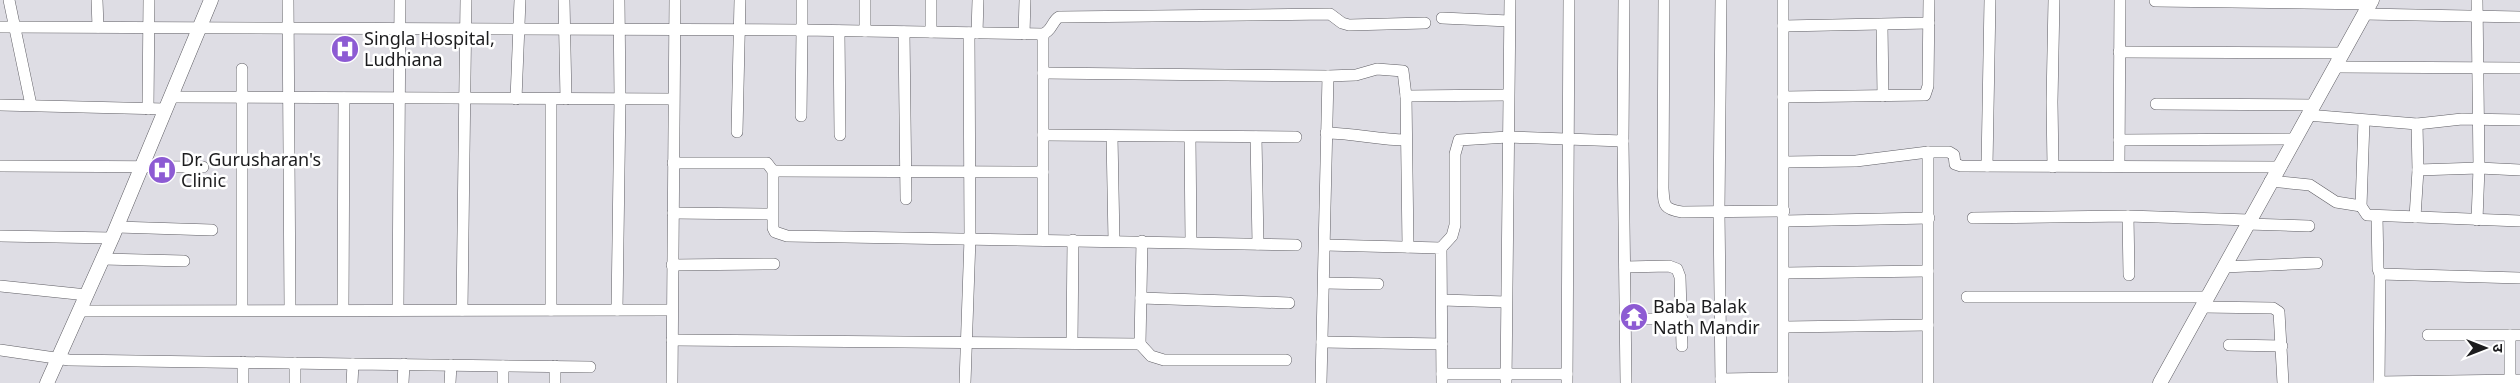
<svg xmlns="http://www.w3.org/2000/svg" width="2520" height="383" font-family="'Noto Sans','Noto Sans Devanagari',sans-serif">
<style>
.lines{fill:none;stroke-linecap:round;stroke-linejoin:round}
.minor-casing{stroke:#5f5e64;stroke-width:12}
.tertiary-casing{stroke:#5f5e64;stroke-width:15}
.minor{stroke:#fff;stroke-width:11}
.tertiary{stroke:#fff;stroke-width:14}
.labels{text-anchor:middle;stroke-width:5;stroke-linejoin:round;paint-order:stroke}
.poi-label{font-size:18px;fill:#1c1c1e;stroke:#fff;text-anchor:start}
</style>
<rect width="100%" height="100%" fill="#dedde4"/>
<g class="lines">
<defs>
<g id="minor">
<path d="M9 0 31 105"/>
<path d="M97 0 98 27"/>
<path d="M288 0 290 310"/>
<path d="M564 0 566 99"/>
<path d="M865 0V31"/>
<path d="M931 0V32"/>
<path d="M1664 0 1663 188C1664 205 1663 209 1682 212L1784 211"/>
<path d="M2155 1 2370 4"/>
<path d="M2364 14 2520 17"/>
<path d="M1442 18 1509 21"/>
<path d="M1882 25 1883 96"/>
<path d="M1783 26 1929 23"/>
<path d="M0 27 802 30V0"/>
<path d="M839 31 840 135"/>
<path d="M904 32 906 199"/>
<path d="M977 33 978 0"/>
<path d="M1024 34 1025 0"/>
<path d="M2119 52 2343 53"/>
<path d="M2335 67 2520 68"/>
<path d="M242 69V310"/>
<path d="M1043 73 1328 76 1321 383"/>
<path d="M1328 76 1356 75 1377 69 1403 71 1406 96 1408 247"/>
<path d="M1406 96 1508 95"/>
<path d="M170 97 673 99"/>
<path d="M1783 97 1925 95 1928 86 1929 0"/>
<path d="M516 99 520 0"/>
<path d="M2156 104 2314 105"/>
<path d="M0 105 165 109"/>
<path d="M148 109 149 0"/>
<path d="M2307 115 2417 124 2462 119 2520 120"/>
<path d="M801 116 802 30 1043 34C1052 31 1052 21 1059 17L1330 14 1342 23 1349 25 1425 23"/>
<path d="M2364 121 2361 206 2367 215 2520 221"/>
<path d="M737 132 740 0"/>
<path d="M1326 133C1353 133 1379 140 1406 140"/>
<path d="M1043 135 1296 137"/>
<path d="M1112 136 1114 241"/>
<path d="M1190 137 1191 242"/>
<path d="M1256 137 1258 244"/>
<path d="M2119 140 2294 139"/>
<path d="M1623 141 1626 383"/>
<path d="M1785 162 1856 161 1928 152H1949L1954 155 1955 164 1961 166 2278 167"/>
<path d="M673 163H767L773 171V228L775 232 787 236 1296 245"/>
<path d="M0 166 203 167"/>
<path d="M1987 166 1990 0"/>
<path d="M2119 166 2120 0"/>
<path d="M2053 167 2052 102 2054 0"/>
<path d="M2418 170 2479 168 2520 170"/>
<path d="M773 171 1043 172"/>
<path d="M2270 181 2310 185 2336 202 2361 206"/>
<path d="M673 213 772 214"/>
<path d="M2128 216 2129 275"/>
<path d="M2377 216 2378 269 2380 274 2379 383"/>
<path d="M2415 217 2418 170 2417 124"/>
<path d="M1973 218 2128 216 2249 220"/>
<path d="M2477 220 2479 168 2477 0"/>
<path d="M1784 221 1929 218"/>
<path d="M2247 224 2309 226"/>
<path d="M117 227 212 230"/>
<path d="M0 236 112 238"/>
<path d="M1043 239V34"/>
<path d="M1325 245 1441 248 1442 383"/>
<path d="M1441 248 1452 236 1455 225V154L1459 140 1508 137 1623 141 1624 0"/>
<path d="M103 259 184 261"/>
<path d="M672 265 774 264"/>
<path d="M1625 267 1669 266 1677 269 1680 277 1682 346"/>
<path d="M2224 267 2317 263"/>
<path d="M1784 273 1928 271"/>
<path d="M2380 274 2520 278"/>
<path d="M1324 283 1378 284"/>
<path d="M0 286 87 295"/>
<path d="M1967 297H2208"/>
<path d="M1141 298 1289 303"/>
<path d="M1442 300 1506 302"/>
<path d="M2202 307 2273 308 2279 312 2283 383"/>
<path d="M343 310 344 98"/>
<path d="M398 310 400 0"/>
<path d="M462 310 466 0"/>
<path d="M551 310V99"/>
<path d="M617 310 620 99 619 0"/>
<path d="M80 311 672 310"/>
<path d="M1625 319H1682"/>
<path d="M1784 327 1928 325"/>
<path d="M2428 335H2520"/>
<path d="M672 340 1140 344 1142 241"/>
<path d="M1322 342 1442 344"/>
<path d="M1072 343 1073 240"/>
<path d="M1140 344 1151 356 1164 360H1286"/>
<path d="M2229 345 2282 346"/>
<path d="M0 350 69 360 353 364"/>
<path d="M243 362V383"/>
<path d="M295 363V383"/>
<path d="M555 366V383"/>
<path d="M1442 374H1567"/>
<path d="M1721 379 1783 378"/>
<path d="M2510 380V335"/>
<path d="M2379 382 2520 380"/>
<path d="M352 383 353 364 590 367"/>
<path d="M403 383 404 364"/>
<path d="M450 383 451 365"/>
<path d="M503 383V366"/>
<path d="M672 383 675 0"/>
<path d="M965 383 970 238 969 33"/>
<path d="M1506 383 1510 0"/>
<path d="M1567 383 1569 0"/>
<path d="M1721 383 1719 211 1721 0"/>
<path d="M1783 383V0"/>
<path d="M1928 383V152"/>
</g>
<g id="tertiary">
<path d="M47 383 112 238 211 0"/>
<path d="M2160 383 2372 0"/>
</g>
</defs>
<use href="#minor" class="minor-casing"/>
<use href="#tertiary" class="tertiary-casing"/>
<use href="#minor" class="minor"/>
<use href="#tertiary" class="tertiary"/>
</g>
<defs>
<symbol id="hospital-disc" viewBox="-11 -11 22 22"><circle r="9.5" fill="#8d5bd3" stroke="#fff"/><path d="M-5-5h3v3.5h4V-5h3V5h-3V1.5h-4V5h-3Z" fill="#fff"/></symbol>
<symbol id="temple-disc" viewBox="-11 -11 22 22"><circle r="9.5" fill="#8d5bd3" stroke="#fff"/><path d="M0-6L5-2H3V0L6.5 2.5H4V6H1.5V3h-3V6H-4V2.5H-6.5L-3 0V-2H-5Z" fill="#fff"/></symbol>
</defs>
<g fill-rule="evenodd">
<use href="#hospital-disc" x="329" y="33" width="32" height="32"/>
<use href="#hospital-disc" x="146" y="154" width="32" height="32"/>
<use href="#temple-disc" x="1618" y="301" width="32" height="32"/>
</g>
<g class="labels">
<g class="poi-label">
<text x="364" y="45">Singla Hospital,<tspan x="364" dy="21">Ludhiana</tspan></text>
<text x="181" y="166">Dr. Gurusharan's<tspan x="181" dy="21">Clinic</tspan></text>
<text x="1653" y="313">Baba Balak<tspan x="1653" dy="21">Nath Mandir</tspan></text>
</g>
</g>
<g transform="translate(2485 348) rotate(90)" stroke="#ffffff" stroke-width="4" paint-order="stroke">
<path d="M0-4L9 19L0 12L-9 19Z" fill="#1c1c1e"/>
<text y="-8" font-size="14" font-weight="bold" text-anchor="middle" fill="#1c1c1e">उ</text>
</g>
</svg>
